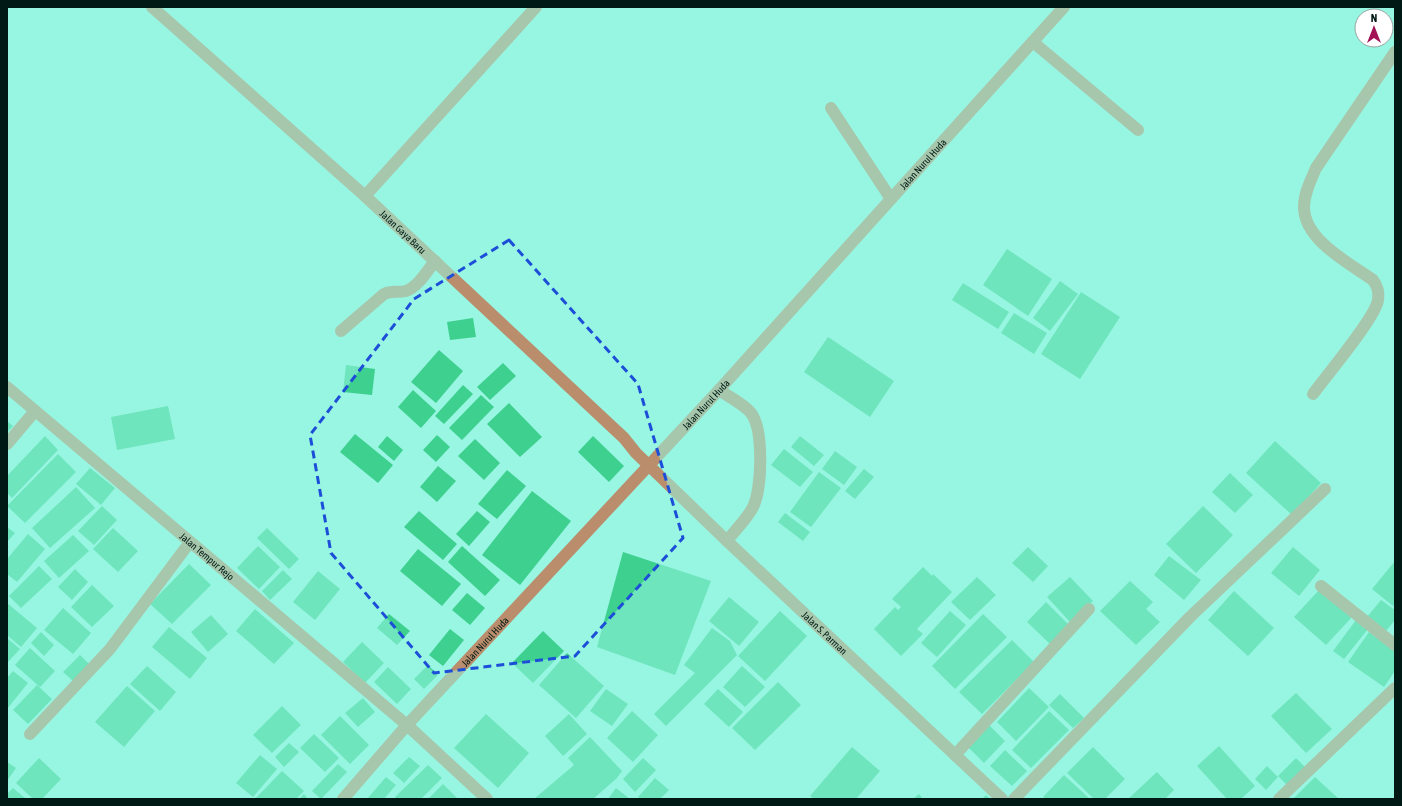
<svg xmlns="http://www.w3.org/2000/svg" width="1402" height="806" font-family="'Asap Condensed',sans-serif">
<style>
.building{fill:#3dd08e}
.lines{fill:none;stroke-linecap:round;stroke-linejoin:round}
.lane{stroke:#ba8e6d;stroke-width:12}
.street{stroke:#ba8e6d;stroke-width:12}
.marked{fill:none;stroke:#1d4ed8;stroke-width:3;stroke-dasharray:8 5;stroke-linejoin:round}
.labels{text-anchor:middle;stroke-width:3;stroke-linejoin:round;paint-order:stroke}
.street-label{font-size:10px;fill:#001914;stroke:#fff}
</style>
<rect width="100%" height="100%" fill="#98f6e2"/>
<g class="building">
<path d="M1007 249 1052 279 1028 316 983 285Z"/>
<path d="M1060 281 1078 294 1050 331 1033 318Z"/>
<path d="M963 283 1009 312 998 329 952 300Z"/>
<path d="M1081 292 1120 317 1080 379 1041 354Z"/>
<path d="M1014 313 1047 333 1034 354 1001 333Z"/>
<path d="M473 318 476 337 450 340 447 322Z"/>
<path d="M828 337 894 381 870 417 804 372Z"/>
<path d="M439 350 463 371 436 403 411 382Z"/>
<path d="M503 363 516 376 490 400 477 387Z"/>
<path d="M346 365 375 369 372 395 343 392Z"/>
<path d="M463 385 473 394 444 424 435 416Z"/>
<path d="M413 390 436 411 421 428 398 407Z"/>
<path d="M481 395 494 407 462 440 449 428Z"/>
<path d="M509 403 542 437 520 457 487 424Z"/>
<path d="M168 406 175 439 117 450 111 417Z"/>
<path d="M7 421 13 426 7 432Z"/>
<path d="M355 434 393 465 378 483 340 452Z"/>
<path d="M437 435 450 447 436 462 423 450Z"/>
<path d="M45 436 58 450 12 498 7 493V476Z"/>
<path d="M387 436 403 450 394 461 378 447Z"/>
<path d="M593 436 624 466 609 482 578 452Z"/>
<path d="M800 436 824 455 814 466 791 447Z"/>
<path d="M475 439 500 463 484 480 458 456Z"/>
<path d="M1275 441 1321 483 1292 515 1246 473Z"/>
<path d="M784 449 813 472 800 487 771 465Z"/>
<path d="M835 451 857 467 844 485 822 469Z"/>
<path d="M58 454 76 472 25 523 7 506Z"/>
<path d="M438 466 456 481 437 502 420 487Z"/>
<path d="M90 468 115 488 101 505 76 484Z"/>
<path d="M864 469 874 477 855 499 845 491Z"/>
<path d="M507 470 526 486 497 519 478 504Z"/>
<path d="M819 472 841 488 811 527 790 512Z"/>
<path d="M1230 473 1253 495 1235 513 1212 492Z"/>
<path d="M76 487 95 508 50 548 32 528Z"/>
<path d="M532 491 571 521 520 585 482 555Z"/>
<path d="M102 506 117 520 94 545 78 531Z"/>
<path d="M1203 506 1233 535 1196 573 1166 544Z"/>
<path d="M419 511 457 544 443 560 404 527Z"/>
<path d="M477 511 490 522 469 546 456 534Z"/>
<path d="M785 513 810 532 803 541 778 522Z"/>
<path d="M7 527 15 533 7 542Z"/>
<path d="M113 528 138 551 118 572 93 549Z"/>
<path d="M267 528 299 559 289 569 257 538Z"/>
<path d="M28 534 45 549 17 582 7 574V559Z"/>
<path d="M73 535 89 551 59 578 44 561Z"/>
<path d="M258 546 280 567 259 589 237 568Z"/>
<path d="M462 546 500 580 485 596 448 562Z"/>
<path d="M1028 547 1048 566 1033 582 1012 563Z"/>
<path d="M1293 547 1320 570 1299 596 1271 573Z"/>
<path d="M418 549 461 584 442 606 400 571Z"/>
<path d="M623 552 711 581 675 675 597 647Z"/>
<path d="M1169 556 1201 580 1184 600 1154 575Z"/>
<path d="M1395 561V604L1393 606 1372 589Z"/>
<path d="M189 564 211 585 172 624 150 604Z"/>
<path d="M39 566 52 579 21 608 9 596Z"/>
<path d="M923 567 932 576 933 574 952 592 917 629 923 634 901 656 874 629 895 607 898 610 901 607 892 599Z"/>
<path d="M75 569 88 582 72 600 58 587Z"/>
<path d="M283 570 292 579 270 600 262 591Z"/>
<path d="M318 571 340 589 315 620 293 602Z"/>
<path d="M977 577 996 595 970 620 951 602Z"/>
<path d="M1070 577 1093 601 1070 622 1047 597Z"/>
<path d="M1130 581 1153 602 1146 609 1160 622 1136 645 1100 611Z"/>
<path d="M92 585 114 606 92 627 71 607Z"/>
<path d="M1320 589 1352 617 1326 645 1294 617Z"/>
<path d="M1234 591 1274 628 1248 656 1208 620Z"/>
<path d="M467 593 485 608 470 625 452 610Z"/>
<path d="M729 597 759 622 739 646 709 621Z"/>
<path d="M1381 600 1395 610V620L1386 631 1367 617Z"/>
<path d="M1046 602 1069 625 1050 644 1027 622Z"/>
<path d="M7 603 37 628 21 647 7 635Z"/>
<path d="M63 608 91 633 73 654 44 630Z"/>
<path d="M255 609 294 643 274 664 236 631Z"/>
<path d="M780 611 807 636 765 681 738 656Z"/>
<path d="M950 611 966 625 937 657 921 643Z"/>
<path d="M389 614 410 631 397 645 377 628Z"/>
<path d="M983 614 1007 637 955 689 932 666Z"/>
<path d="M211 615 228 634 208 652 191 632Z"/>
<path d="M1356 620 1368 629 1344 659 1333 651Z"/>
<path d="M169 627 207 658 190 679 152 647Z"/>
<path d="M712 628 730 641 737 655 666 726 654 714 695 673 684 665Z"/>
<path d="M450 629 464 640 443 666 429 655Z"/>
<path d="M543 631 564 651 533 683 512 663Z"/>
<path d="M41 632 54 645 44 656 31 643Z"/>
<path d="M1369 632 1395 650V671L1384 687 1348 662Z"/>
<path d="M7 638 20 649 7 663Z"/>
<path d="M1012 640 1034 662 982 714 959 692Z"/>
<path d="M362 642 384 663 365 683 343 662Z"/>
<path d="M30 648 55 671 40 687 15 665Z"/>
<path d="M567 653 604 686 576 718 539 685Z"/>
<path d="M80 655 89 664 73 681 63 672Z"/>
<path d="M428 665 438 675 424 689 414 679Z"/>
<path d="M147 666 176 692 160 711 130 684Z"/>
<path d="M742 666 765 687 745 707 723 687Z"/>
<path d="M388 667 411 689 397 704 374 682Z"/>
<path d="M13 671 28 683 7 709V678Z"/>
<path d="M778 682 801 705 755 750 732 728Z"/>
<path d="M37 685 52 699 28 724 13 710Z"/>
<path d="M127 686 155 711 124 747 95 722Z"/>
<path d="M1029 688 1049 707 1016 741 997 722Z"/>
<path d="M606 689 628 704 612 726 590 711Z"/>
<path d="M718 689 743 712 729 727 704 704Z"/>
<path d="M1296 693 1332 729 1306 753 1271 716Z"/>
<path d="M1060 694 1084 718 1073 728 1049 705Z"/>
<path d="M363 698 375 712 358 727 345 713Z"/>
<path d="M282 706 301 725 272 753 253 735Z"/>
<path d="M632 711 658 735 633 762 607 738Z"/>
<path d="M1049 711 1069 730 1031 768 1012 750Z"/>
<path d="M486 714 529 753 498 788 454 748Z"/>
<path d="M569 714 587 734 563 756 545 736Z"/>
<path d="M340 716 369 745 350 764 321 735Z"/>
<path d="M989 725 1005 741 984 763 968 747Z"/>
<path d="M314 734 339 758 325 772 300 748Z"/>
<path d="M590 737 622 771 617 778 593 799H534L574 765 568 758Z"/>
<path d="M289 743 299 752 284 767 275 757Z"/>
<path d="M1219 746 1255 786 1241 799H1227L1197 766Z"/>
<path d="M852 747 880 771 856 799H814L810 796Z"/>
<path d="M1093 747 1125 779 1105 799H1094L1067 773Z"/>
<path d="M1005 750 1027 771 1012 786 990 766Z"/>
<path d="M260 755 277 769 253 797 236 783Z"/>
<path d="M409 757 420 766 404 783 393 773Z"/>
<path d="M39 758 61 779 42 799H33L16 783Z"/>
<path d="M643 758 656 770 635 792 623 779Z"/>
<path d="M1296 758 1305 767 1287 785 1278 776Z"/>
<path d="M7 762 16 768 7 781Z"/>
<path d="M338 764 347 772 321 799 312 791Z"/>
<path d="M428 765 442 778 421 799H397L395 797Z"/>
<path d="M1267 766 1278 777 1266 790 1255 779Z"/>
<path d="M282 771 304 791 296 799H255Z"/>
<path d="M1157 772 1174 790 1165 799H1128Z"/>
<path d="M1064 775 1090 799H1046L1043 797Z"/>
<path d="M386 777 396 785 384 799H367Z"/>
<path d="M1315 777 1339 799H1293Z"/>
<path d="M655 778 669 790 660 799H641L638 797Z"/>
<path d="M443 784 458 799H428Z"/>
<path d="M13 788 26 799H7V794Z"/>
<path d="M616 788 630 799H608Z"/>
<path d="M304 794 308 799H299Z"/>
<path d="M919 794 923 799H913Z"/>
<path d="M986 795 990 799H982Z"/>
</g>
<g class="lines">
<path class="lane" d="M1313 394C1326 376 1376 317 1378 300 1379 292 1378 287 1373 280 1349 263 1304 240 1304 207 1304 193 1311 180 1316 168L1395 52"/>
<g class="street">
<path id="s1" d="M152 7 365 196 624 438 636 453 727 541 1002 799"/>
<path d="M1033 42 1138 130"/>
<path d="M831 108 891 199"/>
<path d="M365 196 536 7"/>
<path d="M341 331 384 294C392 290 397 293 406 291 418 287 427 271 435 261"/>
<path id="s2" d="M7 387 407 725 487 799"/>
<path d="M719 390C729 397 744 404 751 413 764 430 762 489 753 507 747 519 735 530 727 541"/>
<path d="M7 444 35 411"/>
<path d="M1321 586 1395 645"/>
<path d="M30 734 110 649 190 542"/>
<path d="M955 755 1089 609"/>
<path id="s3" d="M343 799 407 725 719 390 1064 7"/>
<path d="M1014 799 1190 617 1325 489"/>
<path d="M1279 799 1395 688"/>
</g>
</g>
<path d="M0 0H1402V806H0ZM509 240 638 384 683 538 575 656 434 673 331 553 310 435 414 299Z" fill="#98f6e2" fill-opacity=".55" fill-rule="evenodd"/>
<path class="marked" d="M509 240 638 384 683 538 575 656 434 673 331 553 310 435 414 299Z"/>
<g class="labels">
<g class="street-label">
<text dy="4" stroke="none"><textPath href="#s3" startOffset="860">Jalan Nurul Huda</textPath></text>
<text dy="4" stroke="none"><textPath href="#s1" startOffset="337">Jalan Gaya Baru</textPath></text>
<text dy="4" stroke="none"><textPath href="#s3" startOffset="536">Jalan Nurul Huda</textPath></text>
<text dy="4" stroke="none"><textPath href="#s2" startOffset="262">Jalan Tempur Rejo</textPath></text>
<text dy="4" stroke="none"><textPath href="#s1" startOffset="919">Jalan S. Parman</textPath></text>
<text dy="4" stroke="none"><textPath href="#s3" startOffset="212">Jalan Nurul Huda</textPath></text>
</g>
</g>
<rect width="1402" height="806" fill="none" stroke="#001914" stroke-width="16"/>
<g transform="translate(1374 28)"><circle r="19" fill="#ffffff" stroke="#99a3a1"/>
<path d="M0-3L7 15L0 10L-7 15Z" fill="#a21358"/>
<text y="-6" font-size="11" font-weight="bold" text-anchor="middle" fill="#001914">N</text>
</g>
</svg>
